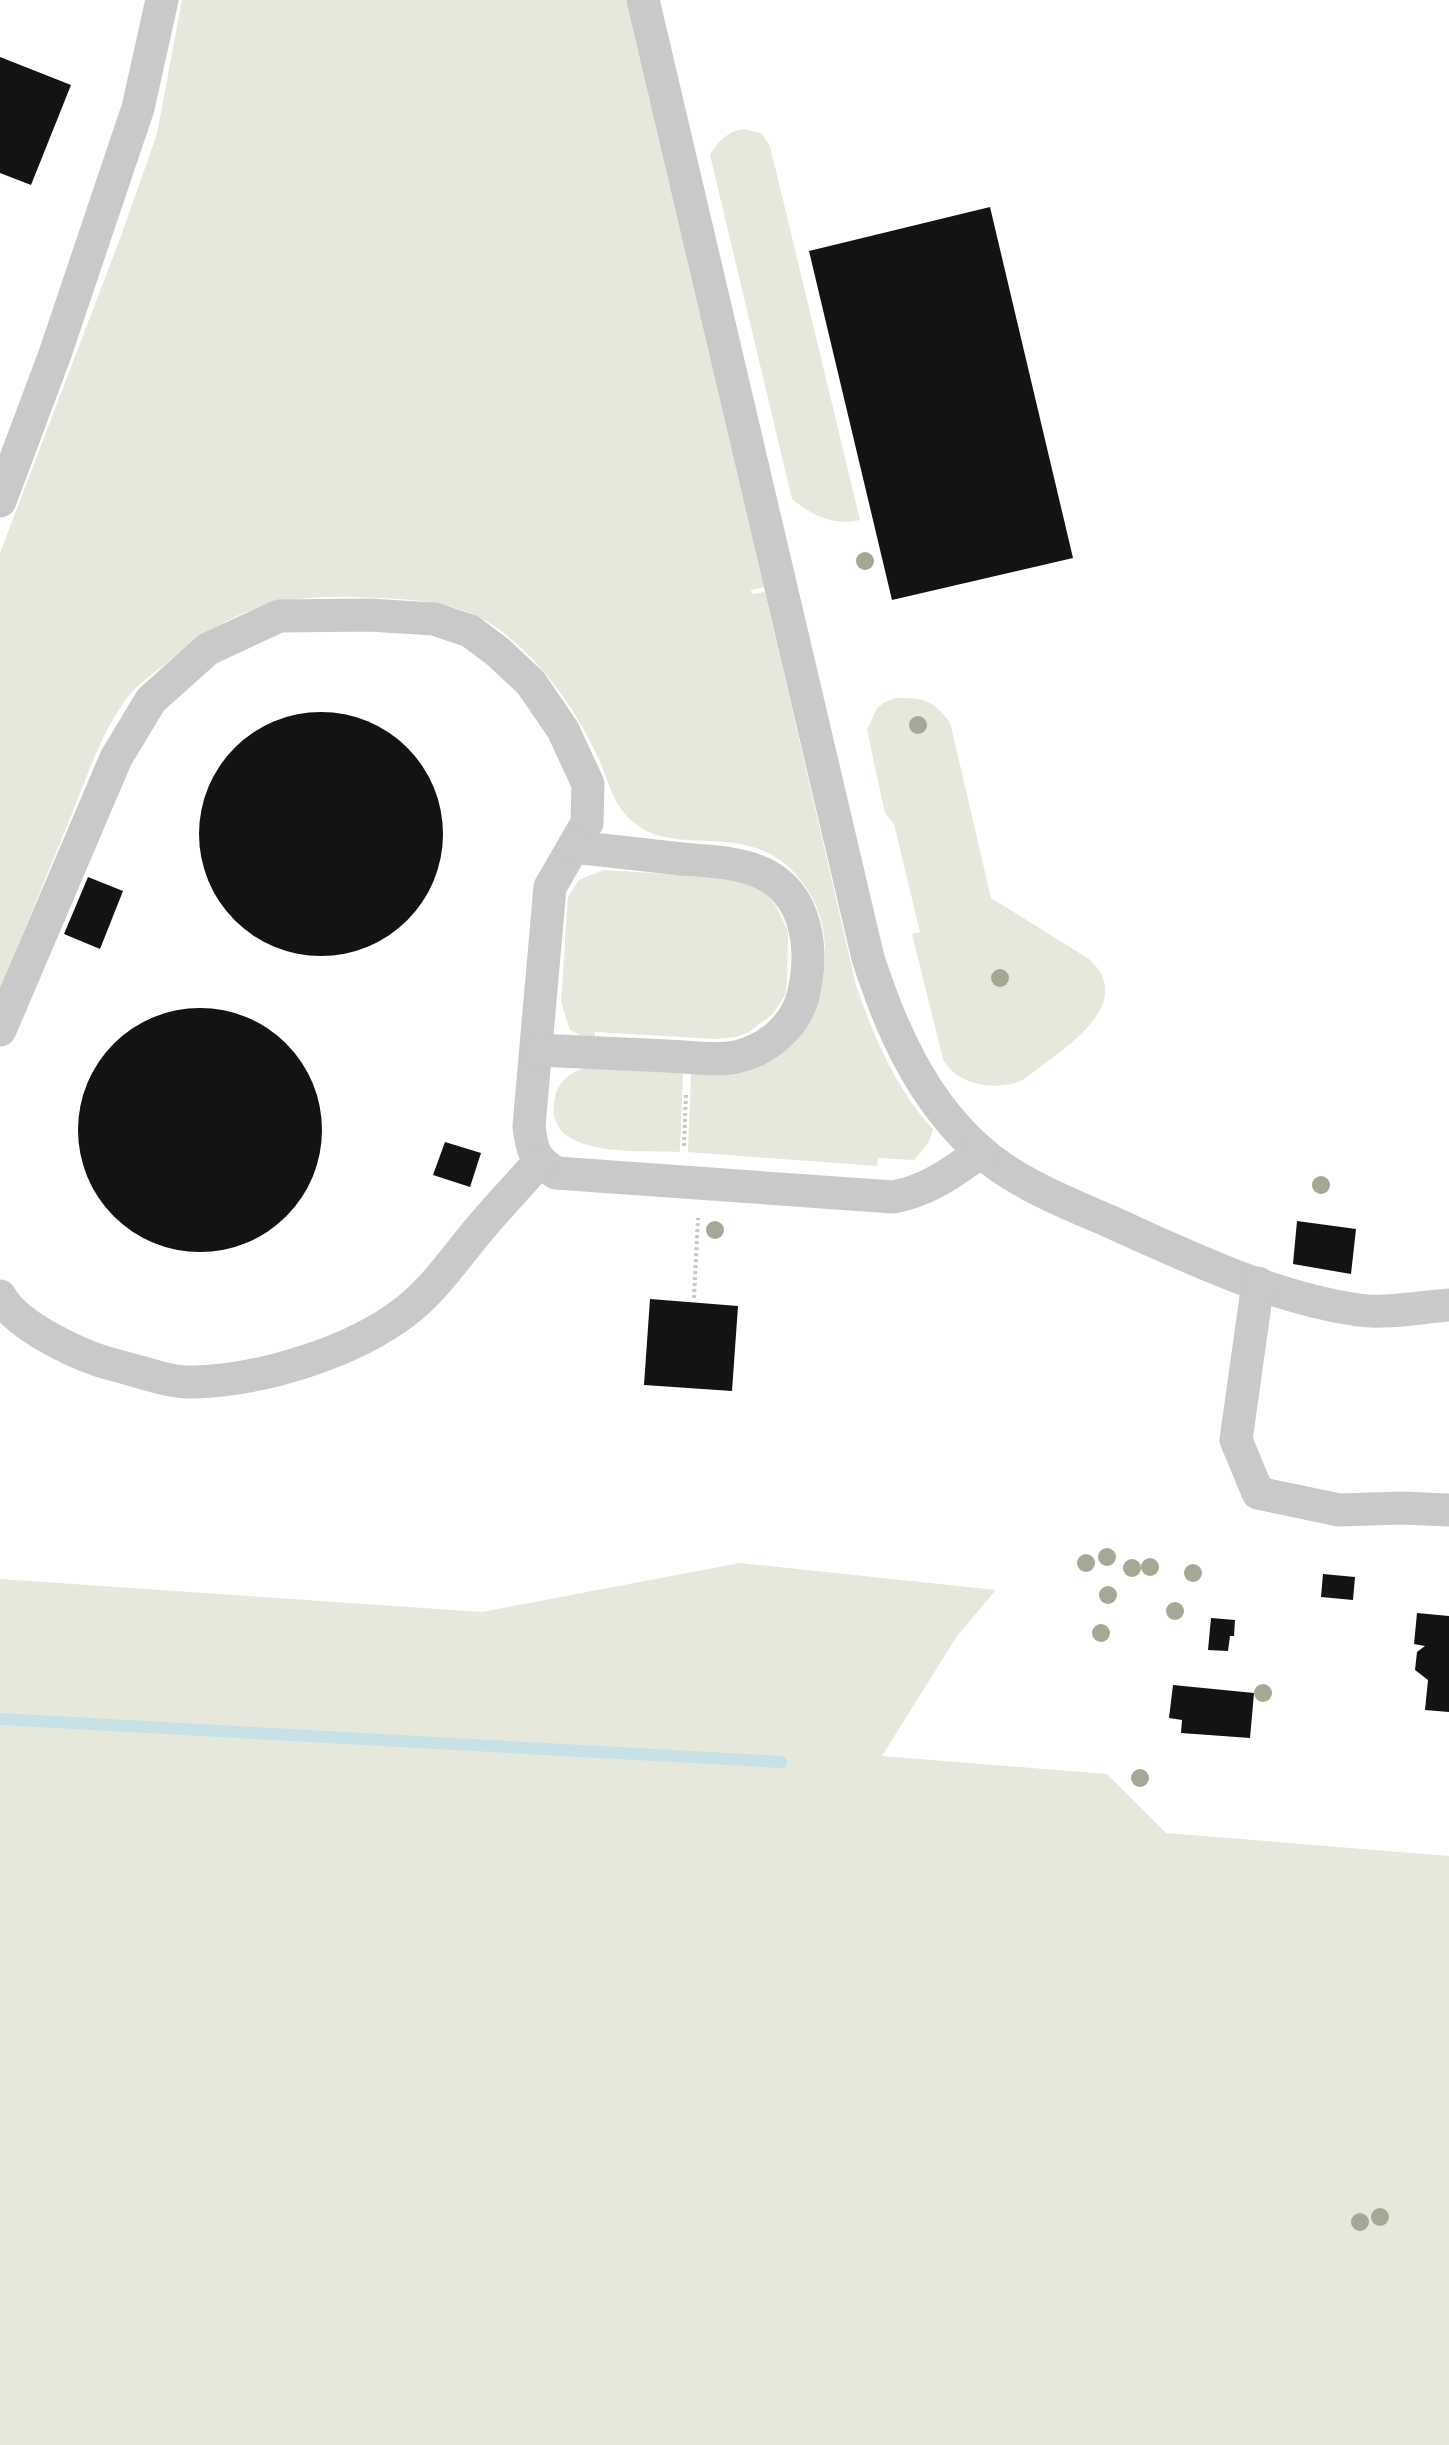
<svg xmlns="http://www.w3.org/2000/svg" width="1449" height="2445" font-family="'DM Sans',sans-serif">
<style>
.green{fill:#e5e8db}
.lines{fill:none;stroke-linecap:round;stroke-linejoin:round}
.stream{stroke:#c8e1e6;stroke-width:12}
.building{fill:#131313}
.path{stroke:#c9c9c9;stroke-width:4;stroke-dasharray:3 3;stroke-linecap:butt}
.minor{stroke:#c9c9c9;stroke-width:33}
.tree{fill:#a3a995}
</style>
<rect width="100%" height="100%" fill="#fff"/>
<g class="green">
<path d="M182 0H626L764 587 751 590 752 594 765 592 856 985C873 1035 896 1090 933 1129L929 1142 914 1160 878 1158 877 1166 688 1152 691 1073C730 1075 761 1074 791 1046 815 1024 823 992 825 961 826 935 822 914 809 892 756 806 672 869 625 814 611 798 606 774 597 755 574 707 539 657 494 626 453 598 402 599 355 597 275 594 231 610 169 661 153 674 133 687 122 705 99 739 86 779 71 816 47 874 24 932 0 990V553L121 236 157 134Z"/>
<path d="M743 129 761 133 770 146 860 520C834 526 811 515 792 499L710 155C717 142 728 131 743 129Z"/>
<path d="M895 698C925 698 931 699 950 722L991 898 1089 959C1141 1006 1055 1054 1023 1080 997 1091 958 1087 943 1059L912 934 920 932 894 824 885 813 867 730 876 710 883 703Z"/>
<path d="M603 870 733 878 757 888 768 896 776 906 788 931 787 982 785 995 773 1014 749 1032 736 1037 715 1039 595 1032V1043L570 1030 561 1002 568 897 579 880Z"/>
<path d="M588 1067 683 1072 680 1152C641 1150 540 1160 555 1097 559 1080 572 1071 588 1067Z"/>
<path d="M740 1563 996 1590 957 1636 882 1756 1107 1774 1166 1833 1449 1856V2445H0V1579L482 1612Z"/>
</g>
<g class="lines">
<path class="stream" d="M0 1719 781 1762"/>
</g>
<g class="building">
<path d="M0 57 71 85 31 185 0 173Z"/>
<path d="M990 207 1073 558 892 600 809 251Z"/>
<circle cx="321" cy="834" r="122"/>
<path d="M88 877 123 891 100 949 64 934Z"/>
<circle cx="200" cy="1130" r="122"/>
<path d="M445 1142 481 1153 470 1187 433 1175Z"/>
<path d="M1297 1221 1356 1229 1351 1274 1293 1264Z"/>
<path d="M650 1299 738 1306 732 1391 644 1385Z"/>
<path d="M1323 1574 1355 1577 1353 1600 1321 1597Z"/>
<path d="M1417 1613 1449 1616V1712L1425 1710 1428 1680 1415 1670 1417 1652 1425 1646 1414 1644Z"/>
<path d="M1211 1618 1235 1620 1234 1636H1230L1228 1651 1208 1650Z"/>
<path d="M1173 1685 1254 1693 1250 1738 1181 1733 1182 1720 1169 1718Z"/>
</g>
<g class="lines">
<g class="path">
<path d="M684 1146 686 1094"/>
<path d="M694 1298 698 1218"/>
</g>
<g class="minor">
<path d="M643 0 868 958C891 1029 922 1100 980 1151 1016 1183 1067 1203 1111 1222 1189 1257 1273 1298 1358 1310 1385 1314 1422 1307 1449 1305"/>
<path d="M0 501 55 354 138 108 162 0"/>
<path d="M0 1030 116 758 151 700 208 649 279 616 369 615 434 619 470 631 498 652 531 683 563 730 588 784 587 823 550 887 529 1126C532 1151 534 1159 556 1173L893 1197C928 1191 952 1172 981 1152"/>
<path d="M537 1050C580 1052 624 1054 668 1056 690 1057 715 1061 736 1057 768 1050 795 1026 803 996 814 952 809 895 762 873 738 862 708 861 682 859 646 855 610 851 574 847"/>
<path d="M1258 1283 1236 1440 1258 1493 1339 1510 1402 1508 1449 1510"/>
<path d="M0 1296C18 1328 84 1358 118 1366 142 1372 170 1383 194 1382 262 1380 352 1353 406 1311 433 1290 454 1260 476 1233 496 1209 518 1186 539 1162"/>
</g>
</g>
<g class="tree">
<circle cx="865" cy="561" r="9"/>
<circle cx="918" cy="725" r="9"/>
<circle cx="1000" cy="978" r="9"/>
<circle cx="1321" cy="1185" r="9"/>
<circle cx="715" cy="1230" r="9"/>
<circle cx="1107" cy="1557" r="9"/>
<circle cx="1086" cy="1563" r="9"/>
<circle cx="1150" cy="1567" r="9"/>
<circle cx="1132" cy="1568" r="9"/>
<circle cx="1193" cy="1573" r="9"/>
<circle cx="1108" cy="1595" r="9"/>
<circle cx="1175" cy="1611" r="9"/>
<circle cx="1101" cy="1633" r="9"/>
<circle cx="1263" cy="1693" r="9"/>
<circle cx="1140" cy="1778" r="9"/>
<circle cx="1380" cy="2217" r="9"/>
<circle cx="1360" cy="2222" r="9"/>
</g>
</svg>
